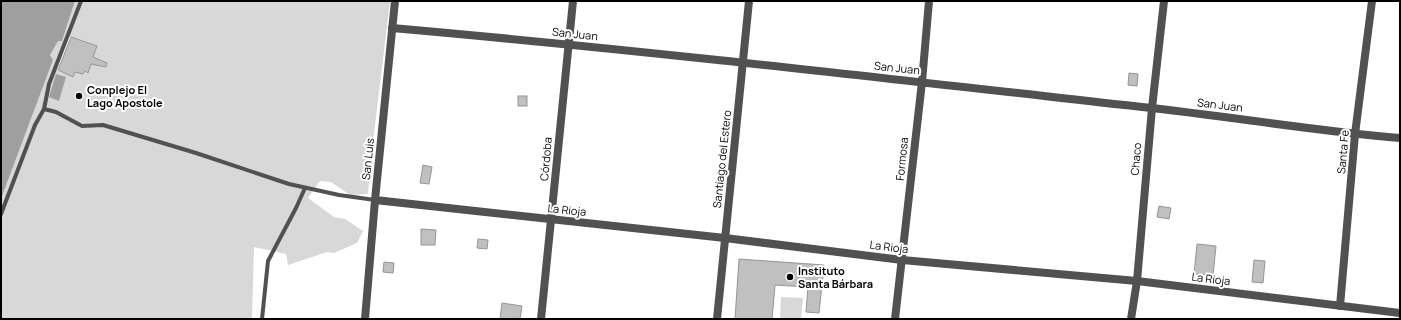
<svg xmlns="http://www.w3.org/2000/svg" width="1401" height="320" font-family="Manrope,sans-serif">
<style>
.green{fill:#d8d8d8;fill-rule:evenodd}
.water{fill:#9f9f9f}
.building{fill:#c0c0c0;stroke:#959595}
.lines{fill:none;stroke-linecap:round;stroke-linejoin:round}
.service{stroke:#515151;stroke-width:4}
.minor{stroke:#515151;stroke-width:8}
.poi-dot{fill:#000;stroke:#fff;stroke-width:1.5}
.labels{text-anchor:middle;stroke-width:4;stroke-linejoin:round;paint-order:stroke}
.street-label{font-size:11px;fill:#000;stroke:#fff}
.poi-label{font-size:11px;font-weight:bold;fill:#000;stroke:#fff;text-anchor:start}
</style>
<rect width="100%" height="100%" fill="#fff"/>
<g class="green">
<path d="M75 1H390L371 158 368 194 350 195 331 182 320 181 308 198 334 217 345 219 363 231 357 243 334 253 327 252 288 265 286 254 254 247 252 319H1V199L53 60 50 55 58 40 62 41ZM68 36 97 46 93 57 104 62 103 66 91 64 88 73 85 71 83 74 75 72 73 77 57 70Z"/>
<path d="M781 297 803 298 801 319H780Z"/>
</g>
<g class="water">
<path d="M1 1H75L62 41H58L50 55 53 60 1 199Z"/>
<path d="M56 74 66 77 59 101 49 97Z"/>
</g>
<g class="building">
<path d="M71 37 97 46 93 57 107 63 106 67 91 64 88 73 85 71 83 74 75 72 73 77 58 70Z"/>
<path d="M1129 73 1138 74 1137 86 1128 85Z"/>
<rect x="518" y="96" width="9" height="10"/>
<path d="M423 165 432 167 429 184 420 183Z"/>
<path d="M1159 206 1171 208 1169 219 1157 217Z"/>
<path d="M421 229 436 230 435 245H421Z"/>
<path d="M478 239 488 240 487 249 477 248Z"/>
<path d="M1197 244 1216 246 1213 275 1194 274Z"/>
<path d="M739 259 824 265 819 313 806 312 808 287 775 285 772 319H735Z"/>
<path d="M1254 260 1265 261 1263 283 1252 282Z"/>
<path d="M384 262 394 263 393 273 383 272Z"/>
<path d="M502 303 522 306 520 319H500Z"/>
</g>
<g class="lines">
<g class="service">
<path d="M44 109 56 112 82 126 103 125 196 153 289 184 339 195 375 200"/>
<path d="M1 214 35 125 44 109 49 84 81 1"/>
<path d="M262 319 268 261 296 208 305 188"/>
</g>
<g class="minor">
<path d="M392 28C642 50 892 79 1142 107 1228 116 1314 131 1400 138"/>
<path d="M375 200 725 238 902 260 1137 281 1400 313"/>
<path d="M1340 306 1355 134 1372 1"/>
<path d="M365 319 375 200 395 1"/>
<path d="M541 319 573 1"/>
<path d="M717 319 749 1"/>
<path d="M895 319 922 82 929 1"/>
<path d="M1131 319 1137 281 1152 108 1164 1"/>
</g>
</g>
<g class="poi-dot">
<circle cx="79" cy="96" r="4"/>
<circle cx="790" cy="277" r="4"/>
</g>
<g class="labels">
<g class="street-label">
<text transform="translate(575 34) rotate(6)" y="4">San Juan</text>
<text transform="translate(897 68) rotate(6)" y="4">San Juan</text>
<text transform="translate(1220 105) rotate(7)" y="4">San Juan</text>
<text transform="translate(1343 152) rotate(-85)" y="4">Santa Fe</text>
<text transform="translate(368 159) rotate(-84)" y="4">San Luis</text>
<text transform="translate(546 159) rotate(-85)" y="4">Córdoba</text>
<text transform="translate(722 159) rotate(-84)" y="4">Santiago del Estero</text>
<text transform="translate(902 159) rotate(-84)" y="4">Formosa</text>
<text transform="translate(1136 159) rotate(-85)" y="4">Chaco</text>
<text transform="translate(567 210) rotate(6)" y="4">La Rioja</text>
<text transform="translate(889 247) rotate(7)" y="4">La Rioja</text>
<text transform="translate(1211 279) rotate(7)" y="4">La Rioja</text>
</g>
<g class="poi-label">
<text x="87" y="94">Conplejo El<tspan x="87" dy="13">Lago Apostole</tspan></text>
<text x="798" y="275">Instituto<tspan x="798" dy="13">Santa Bárbara</tspan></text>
</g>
</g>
<rect width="1401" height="320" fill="none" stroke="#000000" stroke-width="4"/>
</svg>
